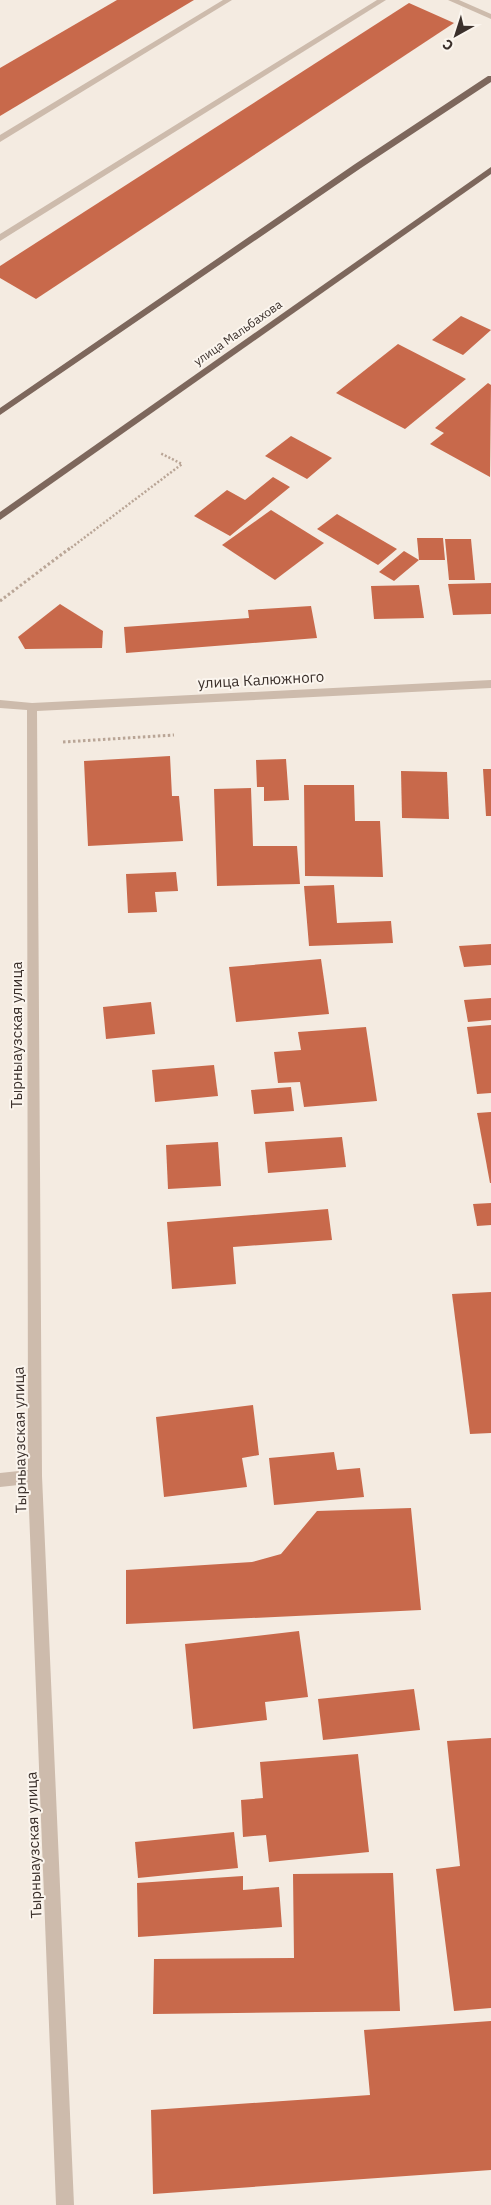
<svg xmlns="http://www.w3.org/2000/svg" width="491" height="2205" font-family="'IBM Plex Sans',sans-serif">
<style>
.building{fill:#c8694b}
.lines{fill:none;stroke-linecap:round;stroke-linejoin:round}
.path-far1{stroke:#b9a596;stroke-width:2.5;stroke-dasharray:2 2;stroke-linecap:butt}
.path{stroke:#b9a596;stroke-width:3;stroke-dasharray:2.5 2.5;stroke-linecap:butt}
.minor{fill:#cdbbac;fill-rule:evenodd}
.major{fill:#7d675c;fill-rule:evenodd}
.labels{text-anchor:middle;stroke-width:4;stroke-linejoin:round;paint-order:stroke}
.far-street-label{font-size:12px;fill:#3b302b;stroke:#fbf5ee}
.street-label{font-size:15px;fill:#3b302b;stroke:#fbf5ee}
</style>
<rect width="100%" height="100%" fill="#f4ebe1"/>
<g class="building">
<path d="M117 0H194L0 116V68Z"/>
<path d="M409 3 454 23 36 299 0 278V266Z"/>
<path d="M461 316 491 330 463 355 432 340Z"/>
<path d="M398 344 466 379 405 429 336 393Z"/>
<path d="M488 383 491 385 490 477 430 444 444 433 435 428Z"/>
<path d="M291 436 332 458 307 479 265 456Z"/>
<path d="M273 477 290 487 230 536 194 516 227 490 245 500Z"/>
<path d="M271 510 324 543 275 580 222 545Z"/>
<path d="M337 514 397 549 378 565 317 529Z"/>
<path d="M417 538H443L445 560H419Z"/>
<path d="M445 539H471L475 580H449Z"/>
<path d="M404 551 419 560 394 581 379 572Z"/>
<path d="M491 583V614L453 615 448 584Z"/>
<path d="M419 585 424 618 374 619 371 586Z"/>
<path d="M60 604 103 631 102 648 25 649 18 637Z"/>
<path d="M311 606 317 638 126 653 124 627 249 618 248 610Z"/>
<path d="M170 756 172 796H179L183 841 88 846 84 761Z"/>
<path d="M286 759 289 800 264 801V787H257L256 760Z"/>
<path d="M483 769H491V816H486Z"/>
<path d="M401 771 447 772 449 819 402 818Z"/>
<path d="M304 785H354L355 821H380L383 877 305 876Z"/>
<path d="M251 788 253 846H297L300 884 217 886 214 789Z"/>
<path d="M176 872 178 891 155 892 157 912 128 913 126 874Z"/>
<path d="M334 885 337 923 391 921 393 943 309 946 304 886Z"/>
<path d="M491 944V965L464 967 459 946Z"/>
<path d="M321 959 329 1014 236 1022 229 967Z"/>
<path d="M491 998V1020L468 1022 464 1000Z"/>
<path d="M151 1002 155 1034 106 1039 103 1007Z"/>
<path d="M491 1025V1093L477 1094 467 1027Z"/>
<path d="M366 1027 377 1101 304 1107 300 1082 278 1083 274 1052 301 1050 298 1032Z"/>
<path d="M214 1065 218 1096 155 1102 152 1070Z"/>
<path d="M291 1087 294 1111 254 1114 251 1090Z"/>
<path d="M491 1112V1183H490L477 1113Z"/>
<path d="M342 1137 346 1167 268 1173 265 1142Z"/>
<path d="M218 1142 221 1186 168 1189 166 1145Z"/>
<path d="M491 1203V1225L477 1226 473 1204Z"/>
<path d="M328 1209 332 1240 233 1247 236 1284 172 1289 167 1222Z"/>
<path d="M491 1292V1433L470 1434 452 1294Z"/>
<path d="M253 1405 259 1455 242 1458 247 1487 164 1497 156 1417Z"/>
<path d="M334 1452 337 1470 360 1468 364 1497 274 1505 269 1458Z"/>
<path d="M411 1508 421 1610 126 1624V1570L252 1562 281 1554 317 1511Z"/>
<path d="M299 1631 308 1697 265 1702 267 1720 193 1729 185 1644Z"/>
<path d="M414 1689 420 1730 323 1740 318 1699Z"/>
<path d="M491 1738V2008L454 2011 436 1869 460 1866 447 1741Z"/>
<path d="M358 1754 369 1852 269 1862 266 1835 243 1837 241 1800 263 1798 260 1762Z"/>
<path d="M234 1832 238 1868 138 1878 135 1842Z"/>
<path d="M393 1873 400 2011 153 2014 154 1959 294 1958 293 1874Z"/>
<path d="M243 1876V1890L279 1887 282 1927 138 1937 137 1883Z"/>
<path d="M491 2021V2170L153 2194 151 2110 370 2095 364 2030Z"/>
</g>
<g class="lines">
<path class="path-far1" d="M68 550 182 464 160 453"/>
<g class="path">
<path d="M0 601 70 548"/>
<path d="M63 742 174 735"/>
</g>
<g class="minor">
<path d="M223 0H232L0 142V135Z"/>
<path d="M377 0H386L0 241V234Z"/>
<path d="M448 0H459L491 14V19Z"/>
<path d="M491 680V688L37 711 42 1476 74 2205H56L28 1484 0 1487V1473L28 1470 27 710 0 708V700L32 703Z"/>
</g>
<g class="major">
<path d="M488 76H491V82L361 168 0 415V408L355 164Z"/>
<path d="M491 167V174L0 520V512Z"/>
</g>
</g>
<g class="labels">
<g class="far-street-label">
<text transform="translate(238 333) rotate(-35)" y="4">улица Мальбахова</text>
</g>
<g class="street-label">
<text transform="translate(261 680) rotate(-3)" y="5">улица Калюжного</text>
<text transform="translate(17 1035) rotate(-90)" y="5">Тырныаузская улица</text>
<text transform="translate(20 1440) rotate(-91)" y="5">Тырныаузская улица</text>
<text transform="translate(34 1845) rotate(-92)" y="5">Тырныаузская улица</text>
</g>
</g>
<g transform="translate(456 35) rotate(219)" stroke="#fbf5ee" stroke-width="4" paint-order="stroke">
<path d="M0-4L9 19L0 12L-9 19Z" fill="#3b302b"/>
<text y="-8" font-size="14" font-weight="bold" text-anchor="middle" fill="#3b302b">С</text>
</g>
</svg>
